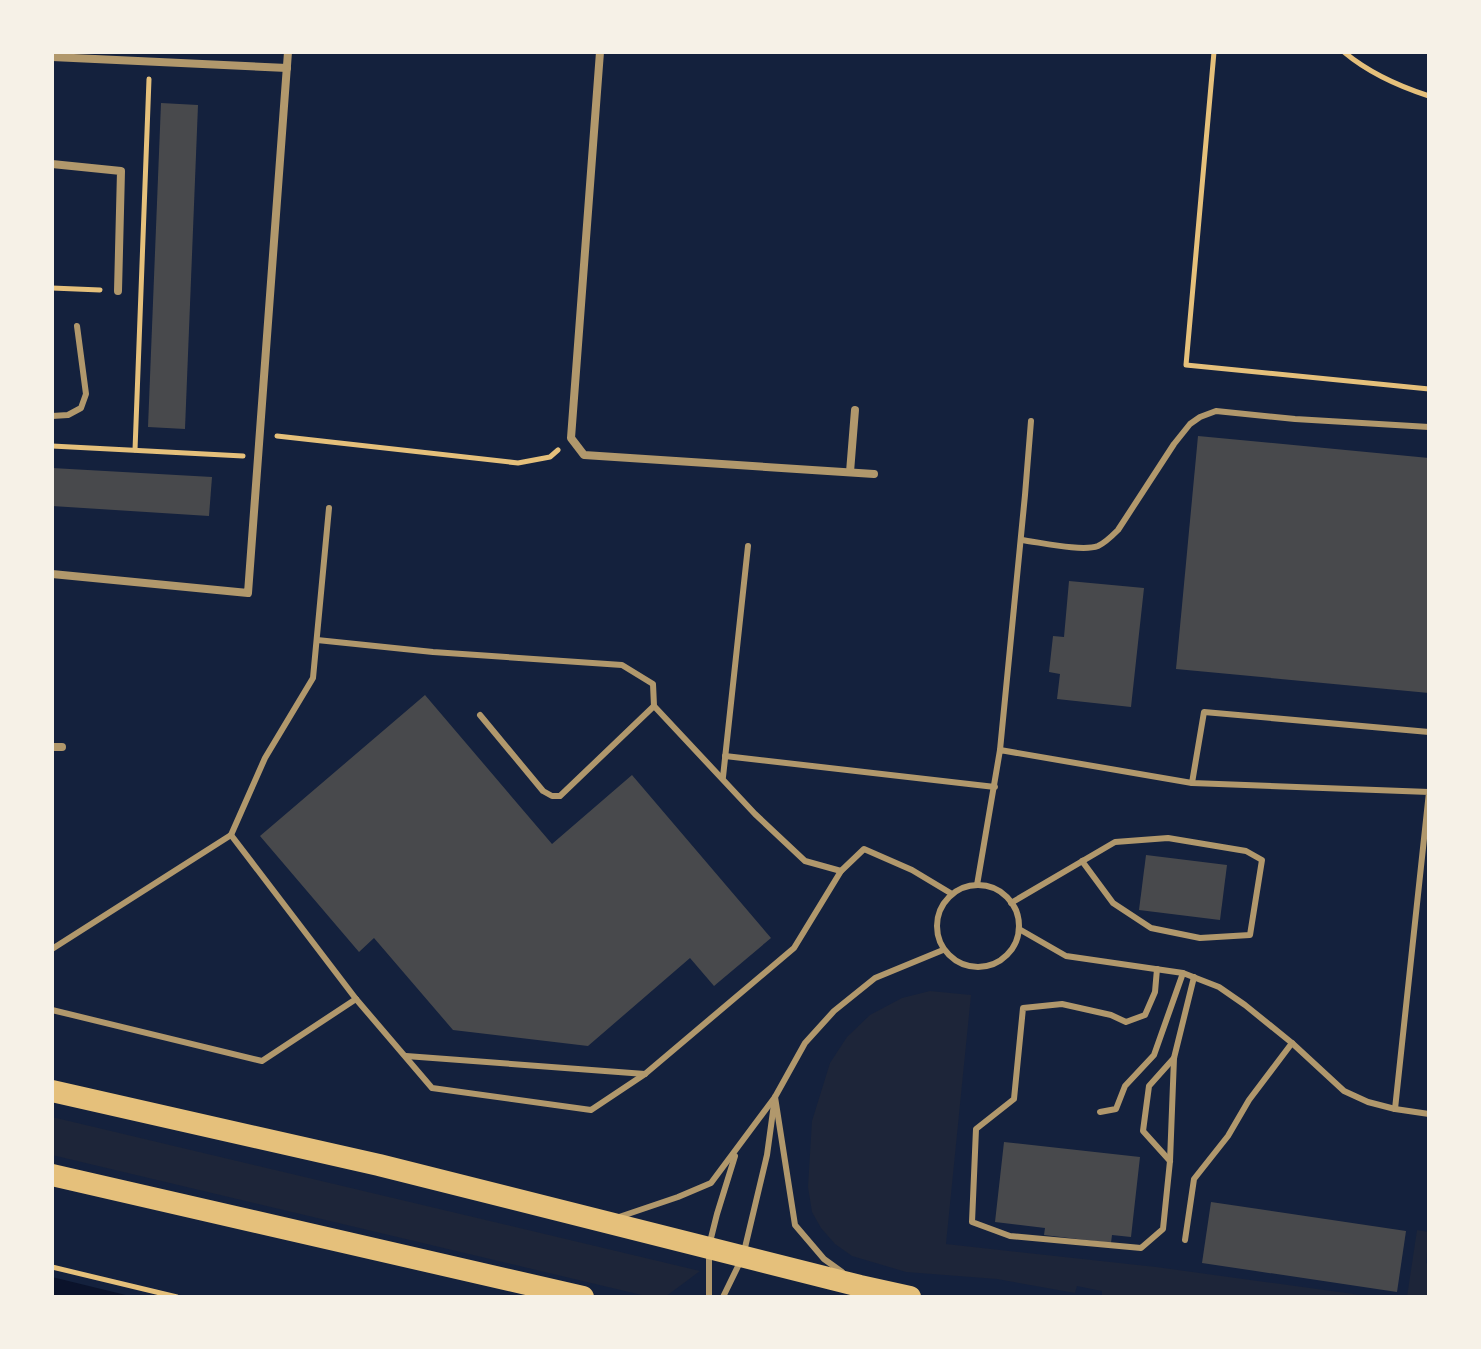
<svg xmlns="http://www.w3.org/2000/svg" width="1481" height="1349" font-family="'Zilla Slab',serif">
<style>
.green{fill:#1d2539}
.water{fill:#0b132b}
.building{fill:#48494c}
.lines{fill:none;stroke-linecap:round;stroke-linejoin:round}
.path{stroke:#e5c07b;stroke-width:5}
.service{stroke:#b1986c;stroke-width:6}
.minor{stroke:#b1986c;stroke-width:8}
.trunk{stroke:#e5c07b;stroke-width:22}
</style>
<rect width="100%" height="100%" fill="#14213d"/>
<g class="green">
<path d="M930 991 971 995 946 1244 1156 1267 1375 1297H1102V1291L1077 1286 1075 1293 997 1279 906 1272 852 1256 835 1244 821 1228 812 1212 808 1187 812 1121 830 1063 847 1037 870 1015 902 998Z"/>
<path d="M52 1117 700 1271 665 1297H650L52 1155Z"/>
<path d="M1417 1230 1429 1232 1426 1263 1429 1264V1297H1407Z"/>
</g>
<path class="water" d="M52 1277 134 1297H52Z"/>
<g class="building">
<path d="M161 103 198 105 185 429 148 427Z"/>
<path d="M1198 436 1429 458V693L1176 669Z"/>
<path d="M52 468 212 477 209 516 52 506Z"/>
<path d="M1069 581 1144 588 1131 707 1057 699 1060 674 1049 672 1053 636 1064 637Z"/>
<path d="M425 695 552 844 632 775 771 938 714 986 690 958 588 1046 453 1030 374 938 359 952 260 836Z"/>
<path d="M1146 855 1227 865 1220 920 1139 910Z"/>
<path d="M1004 1142 1140 1157 1131 1237 1112 1235 1111 1243 1044 1235 1045 1228 995 1222Z"/>
<path d="M1211 1202 1406 1231 1397 1292 1202 1263Z"/>
</g>
<g class="lines">
<g class="path">
<path d="M1214 52 1186 365 1429 389"/>
<path d="M1344 52C1369 73 1398 86 1429 96"/>
<path d="M52 288 100 290"/>
<path d="M277 436 518 463 550 457 558 450"/>
<path d="M52 446 243 456"/>
<path d="M135 450 149 79"/>
<path d="M52 1267 177 1297"/>
</g>
<g class="service">
<path d="M52 416 68 415 81 408 86 394 77 326"/>
<path d="M1021 540C1039 542 1082 552 1098 546 1105 543 1112 536 1118 530L1174 444 1190 424 1200 417 1216 411 1295 419 1429 427"/>
<path d="M317 640 433 652 622 665 653 684 654 706 755 814 805 861 841 871"/>
<path d="M480 715 543 791 552 796H560L654 706"/>
<path d="M1000 750 1025 495 1031 421"/>
<path d="M725 756 995 787"/>
<path d="M723 777 748 546"/>
<path d="M1192 783 1204 712 1429 732"/>
<path d="M231 835 356 999 432 1088 591 1110 645 1074 794 948 841 871 864 849 912 870 952 894"/>
<circle cx="978" cy="926" r="41"/>
<path d="M977 885 1000 750 1192 783 1429 792 1395 1109"/>
<path d="M1011 903 1115 842 1168 838 1246 851 1262 860 1250 935 1200 938 1151 928 1113 903 1082 861"/>
<path d="M1019 929 1066 956 1183 973 1219 987 1245 1005 1292 1043 1344 1091 1368 1102 1395 1109 1429 1114"/>
<path d="M52 949 231 835 265 758 313 678 329 508"/>
<path d="M1157 969 1155 992 1145 1015 1126 1022 1111 1015 1062 1004 1023 1008 1014 1099 976 1129 972 1222 1010 1236 1141 1248 1163 1229 1170 1161 1174 1058 1194 977"/>
<path d="M52 1010 262 1061 356 999"/>
<path d="M406 1056 645 1074"/>
<path d="M775 1097 795 1225 824 1259 842 1272"/>
<path d="M1100 1112 1116 1109 1125 1086 1154 1055 1183 973"/>
<path d="M1170 1161 1143 1131 1149 1086 1174 1058"/>
<path d="M619 1217 678 1197 711 1183 775 1097 805 1043 834 1011 875 978 943 950"/>
<path d="M1185 1240 1194 1179 1228 1136 1249 1100 1292 1043"/>
<path d="M710 1242 717 1214 735 1156"/>
<path d="M709 1253V1297"/>
<path d="M723 1297 743 1256 767 1155 774 1104"/>
</g>
<g class="minor">
<path d="M600 52 571 438 584 455 874 474"/>
<path d="M52 57 287 68"/>
<path d="M52 164 121 171 118 291"/>
<path d="M850 472 855 410"/>
<path d="M52 574 248 593 288 52"/>
<path d="M52 747H62"/>
</g>
<g class="trunk">
<path d="M52 1091 379 1165 860 1286 910 1297"/>
<path d="M52 1175 583 1297"/>
</g>
</g>
<rect width="1481" height="1349" fill="none" stroke="#f6f1e7" stroke-width="108"/>
</svg>
